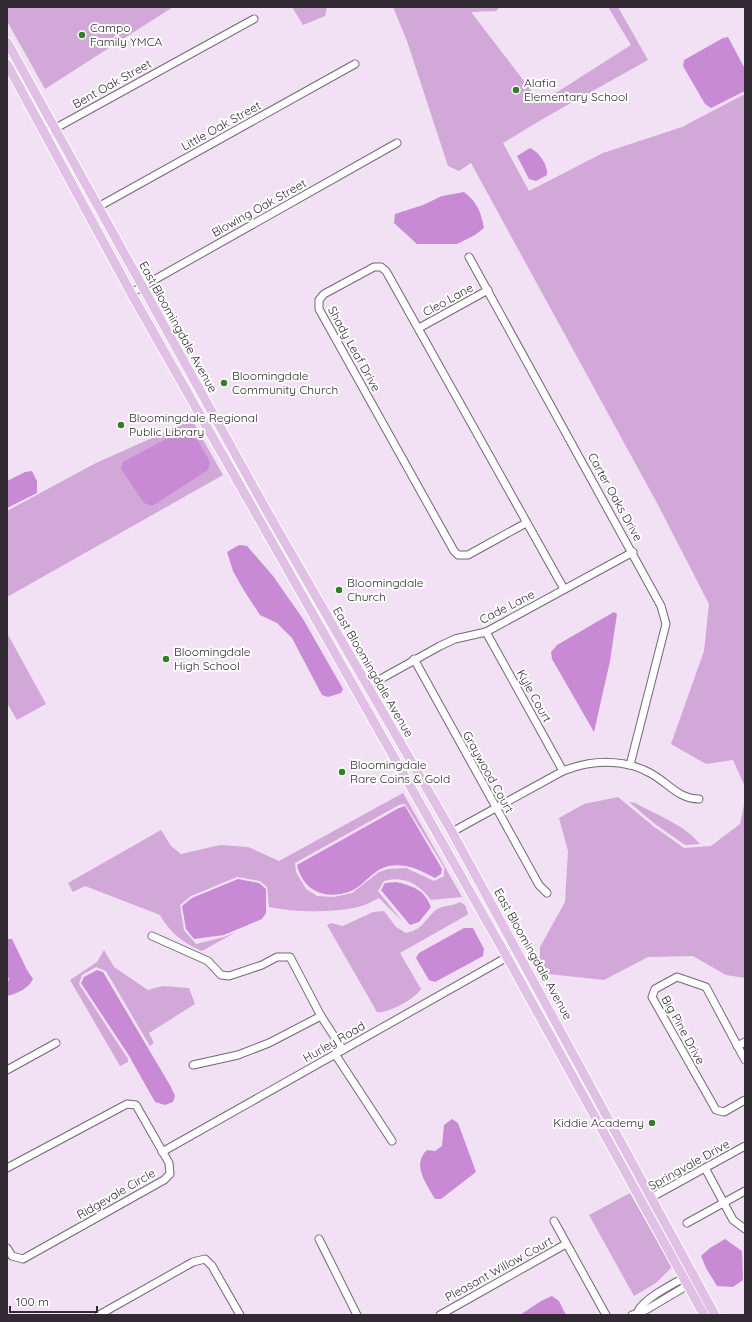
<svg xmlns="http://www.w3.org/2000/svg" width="752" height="1322" font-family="Quicksand,sans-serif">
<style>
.green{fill:#d2a8d9;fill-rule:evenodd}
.water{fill:#c88ad4}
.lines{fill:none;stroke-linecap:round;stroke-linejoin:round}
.minor-casing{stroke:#756578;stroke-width:9}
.major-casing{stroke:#fff;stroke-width:11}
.minor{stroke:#fff;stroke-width:7}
.major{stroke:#e0c1e5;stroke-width:9}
.poi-dot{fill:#327f27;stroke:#fff;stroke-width:1.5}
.labels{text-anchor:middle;stroke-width:4;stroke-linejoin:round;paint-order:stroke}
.poi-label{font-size:12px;fill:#312a32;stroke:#fff;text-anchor:start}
.street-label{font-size:12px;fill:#312a32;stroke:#fff}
</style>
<rect width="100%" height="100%" fill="#f2e0f5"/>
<g class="green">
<path d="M7 7H173L45 89 7 21Z"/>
<path d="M292 7H327L325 16 303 25Z"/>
<path d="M393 7H500L496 11 471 12 537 98 551 96 631 45 608 7H618L648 60 546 117 503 143 529 191 603 153 682 127 745 94V787L733 760 706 764 671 744 704 651 709 604 657 503 471 163 459 171 448 166 407 41Z"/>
<path d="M192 420 223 475 7 597V511L94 464Z"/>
<path d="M7 633 46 704 17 720 7 703Z"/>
<path d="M403 793 462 897 431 900C419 884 404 875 384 881L378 891 403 922 379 898C371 902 362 907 353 908 327 913 294 912 269 907L267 887 260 881 237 877 191 896 180 905 184 930 196 944 224 937 236 932 202 951C183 943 170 933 160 915L85 886 73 892 68 883 161 830 171 846 181 854 220 845 248 847 279 861ZM405 804 444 867V876L434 881 406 868 388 869 379 872 352 893 334 897 317 896 306 889 296 872 295 863 399 805Z"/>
<path d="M618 797 653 826 684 848 711 846 740 824 745 800V978L726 975 693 956 648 957 604 980 540 973V947L565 902 568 851 559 818 584 804Z"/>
<path d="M629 802 635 803C657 815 683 824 700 844L685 845 655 824Z"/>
<path d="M460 902 465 905 468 913 467 915 400 953 421 989C416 998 388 1014 377 1012L327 925 331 923 343 926 373 912 384 911 396 927 406 933C424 929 424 920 436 910 444 904 452 907 460 902Z"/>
<path d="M104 950 114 967 148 990 162 986 189 988 195 1004 149 1033 154 1043 150 1046 106 971 96 967 82 975 79 984 128 1059V1062L120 1066 70 980 97 962Z"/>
<path d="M630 1193 672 1267 656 1283 634 1296 589 1215Z"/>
</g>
<g class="water">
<path d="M728 37 745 69V91L711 108 705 104 683 66 684 60 723 38Z"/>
<path d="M530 148C539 152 548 165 547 175L536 181 529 179 517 156Z"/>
<path d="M464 192C477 202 481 212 484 228L475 235 457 244H417L394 223 395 214 423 205 442 196Z"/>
<path d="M185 429 192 430 210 462 208 470 152 506 144 503 121 469 123 462Z"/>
<path d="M32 471 37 481V493L7 508V481L25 472Z"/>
<path d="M239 545 247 546 273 576 303 619 343 689 341 693 328 697 322 695 292 638 277 623 260 615 243 589 233 571 227 552Z"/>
<path d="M614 612 617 614 610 661 594 732 552 659 551 652 557 645Z"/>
<path d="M405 806 442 869 441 874 435 878C420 870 406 863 389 866 373 869 365 885 351 891 326 901 303 891 297 865L399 808Z"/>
<path d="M238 879 259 883 266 889V913L262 919 224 935 194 939 186 929 182 906 192 898Z"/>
<path d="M397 882C414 887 424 889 431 907L419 922 410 925 381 890 385 883Z"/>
<path d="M464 928H473L484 949 483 956 435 982 429 980 416 958 419 953Z"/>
<path d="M7 939H12L27 970 33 979C29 988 17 994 7 996V983L9 980 7 973Z"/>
<path d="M97 970 103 972 171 1087 175 1096 173 1102 165 1105 155 1102 128 1054 81 983 84 977Z"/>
<path d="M452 1119 458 1123 476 1172 441 1199H435C427 1184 411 1165 427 1150L435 1151 442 1146 444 1125Z"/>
<path d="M725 1239 742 1251 743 1280 733 1287 717 1286 706 1268 701 1256 710 1248Z"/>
<path d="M552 1296 559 1301 566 1315H520L541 1301Z"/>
</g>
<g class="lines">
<defs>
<g id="minor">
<path d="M45 134 254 19"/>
<path d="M98 207 355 64"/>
<path d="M469 257 661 606 666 624 630 765"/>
<path d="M131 293 397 143"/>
<path d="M419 328 488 290"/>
<path d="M526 523 468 555H458L454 551 319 309V300L324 294 374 267H381L386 271 564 589"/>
<path d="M486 632 563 771"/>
<path d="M414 659 539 885 547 893"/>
<path d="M368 686 440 646 455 639 486 632 633 552"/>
<path d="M452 832 563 771C591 760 624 758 652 774 669 784 679 799 699 799"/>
<path d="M152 936 208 961 221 975 229 976 262 965 277 957H290L321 1016 343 1050"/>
<path d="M737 1046 745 1042"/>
<path d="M335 1054 392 1141"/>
<path d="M745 1060 706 987 677 977 655 989 652 997 716 1110 724 1112 745 1100"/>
<path d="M193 1065 238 1055 269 1043 321 1016"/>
<path d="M7 1070 56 1043"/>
<path d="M162 1152 518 951"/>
<path d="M7 1168 127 1104 136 1105 169 1163 170 1174 164 1180 23 1259 12 1256 7 1248"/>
<path d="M705 1168 733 1220 745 1229"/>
<path d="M643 1202 745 1146"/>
<path d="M554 1221 606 1315"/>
<path d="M687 1223 745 1191"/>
<path d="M319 1239 357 1315"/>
<path d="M638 1311C645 1297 679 1281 693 1273"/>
<path d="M99 1315 193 1262 205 1259 212 1266 240 1315"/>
<path d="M440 1315 566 1244"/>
<path d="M632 1315 646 1310 688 1285"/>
</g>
<g id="major">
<path d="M7 42 269 515 452 832 715 1315"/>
<path d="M7 64 131 293 507 957 704 1315"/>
</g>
</defs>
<use href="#minor" class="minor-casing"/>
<use href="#major" class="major-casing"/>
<use href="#minor" class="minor"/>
<use href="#major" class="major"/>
</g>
<g class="poi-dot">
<circle cx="82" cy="35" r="4"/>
<circle cx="516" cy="90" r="4"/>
<circle cx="224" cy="383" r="4"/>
<circle cx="121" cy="425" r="4"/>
<circle cx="339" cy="590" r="4"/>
<circle cx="166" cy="659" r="4"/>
<circle cx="342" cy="772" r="4"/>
<circle cx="652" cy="1123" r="4"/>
</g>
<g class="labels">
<g class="poi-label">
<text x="90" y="32">Campo<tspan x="90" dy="14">Family YMCA</tspan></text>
<text x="524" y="87">Alafia<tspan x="524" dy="14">Elementary School</tspan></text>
<text x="232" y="380">Bloomingdale<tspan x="232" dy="14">Community Church</tspan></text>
<text x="129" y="422">Bloomingdale Regional<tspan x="129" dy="14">Public Library</tspan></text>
<text x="347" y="587">Bloomingdale<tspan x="347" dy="14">Church</tspan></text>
<text x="174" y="656">Bloomingdale<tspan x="174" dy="14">High School</tspan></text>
<text x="350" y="769">Bloomingdale<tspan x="350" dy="14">Rare Coins &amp; Gold</tspan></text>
<text x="644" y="1127" text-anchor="end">Kiddie Academy</text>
</g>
<g class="street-label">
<text transform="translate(112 84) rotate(-29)" y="4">Bent Oak Street</text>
<text transform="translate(221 126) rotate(-29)" y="4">Little Oak Street</text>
<text transform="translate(259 208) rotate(-29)" y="4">Blowing Oak Street</text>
<text transform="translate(448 300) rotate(-29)" y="4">Cleo Lane</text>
<text transform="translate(178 327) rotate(61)" y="4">East Bloomingdale Avenue</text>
<text transform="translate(354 349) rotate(61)" y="4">Shady Leaf Drive</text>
<text transform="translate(615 497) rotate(61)" y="4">Carter Oaks Drive</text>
<text transform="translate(507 607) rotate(-27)" y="4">Cade Lane</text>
<text transform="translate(373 672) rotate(60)" y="4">East Bloomingdale Avenue</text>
<text transform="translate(534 696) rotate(61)" y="4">Kyle Court</text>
<text transform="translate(488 772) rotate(61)" y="4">Graywood Court</text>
<text transform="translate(533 954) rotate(61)" y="4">East Bloomingdale Avenue</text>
<text transform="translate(683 1030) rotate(61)" y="4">Big Pine Drive</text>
<text transform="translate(334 1042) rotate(-30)" y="4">Hurley Road</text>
<text transform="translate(689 1165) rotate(-29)" y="4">Springvale Drive</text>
<text transform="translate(116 1194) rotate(-30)" y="4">Ridgevale Circle</text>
<text transform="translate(499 1269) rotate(-29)" y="4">Pleasant Willow Court</text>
</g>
</g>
<rect width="752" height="1322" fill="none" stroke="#312a32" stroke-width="16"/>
<path d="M10 1306v6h87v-6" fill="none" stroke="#312a32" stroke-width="2"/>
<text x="16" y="1306" font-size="12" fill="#312a32" stroke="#ffffff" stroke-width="3" paint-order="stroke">100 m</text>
</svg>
